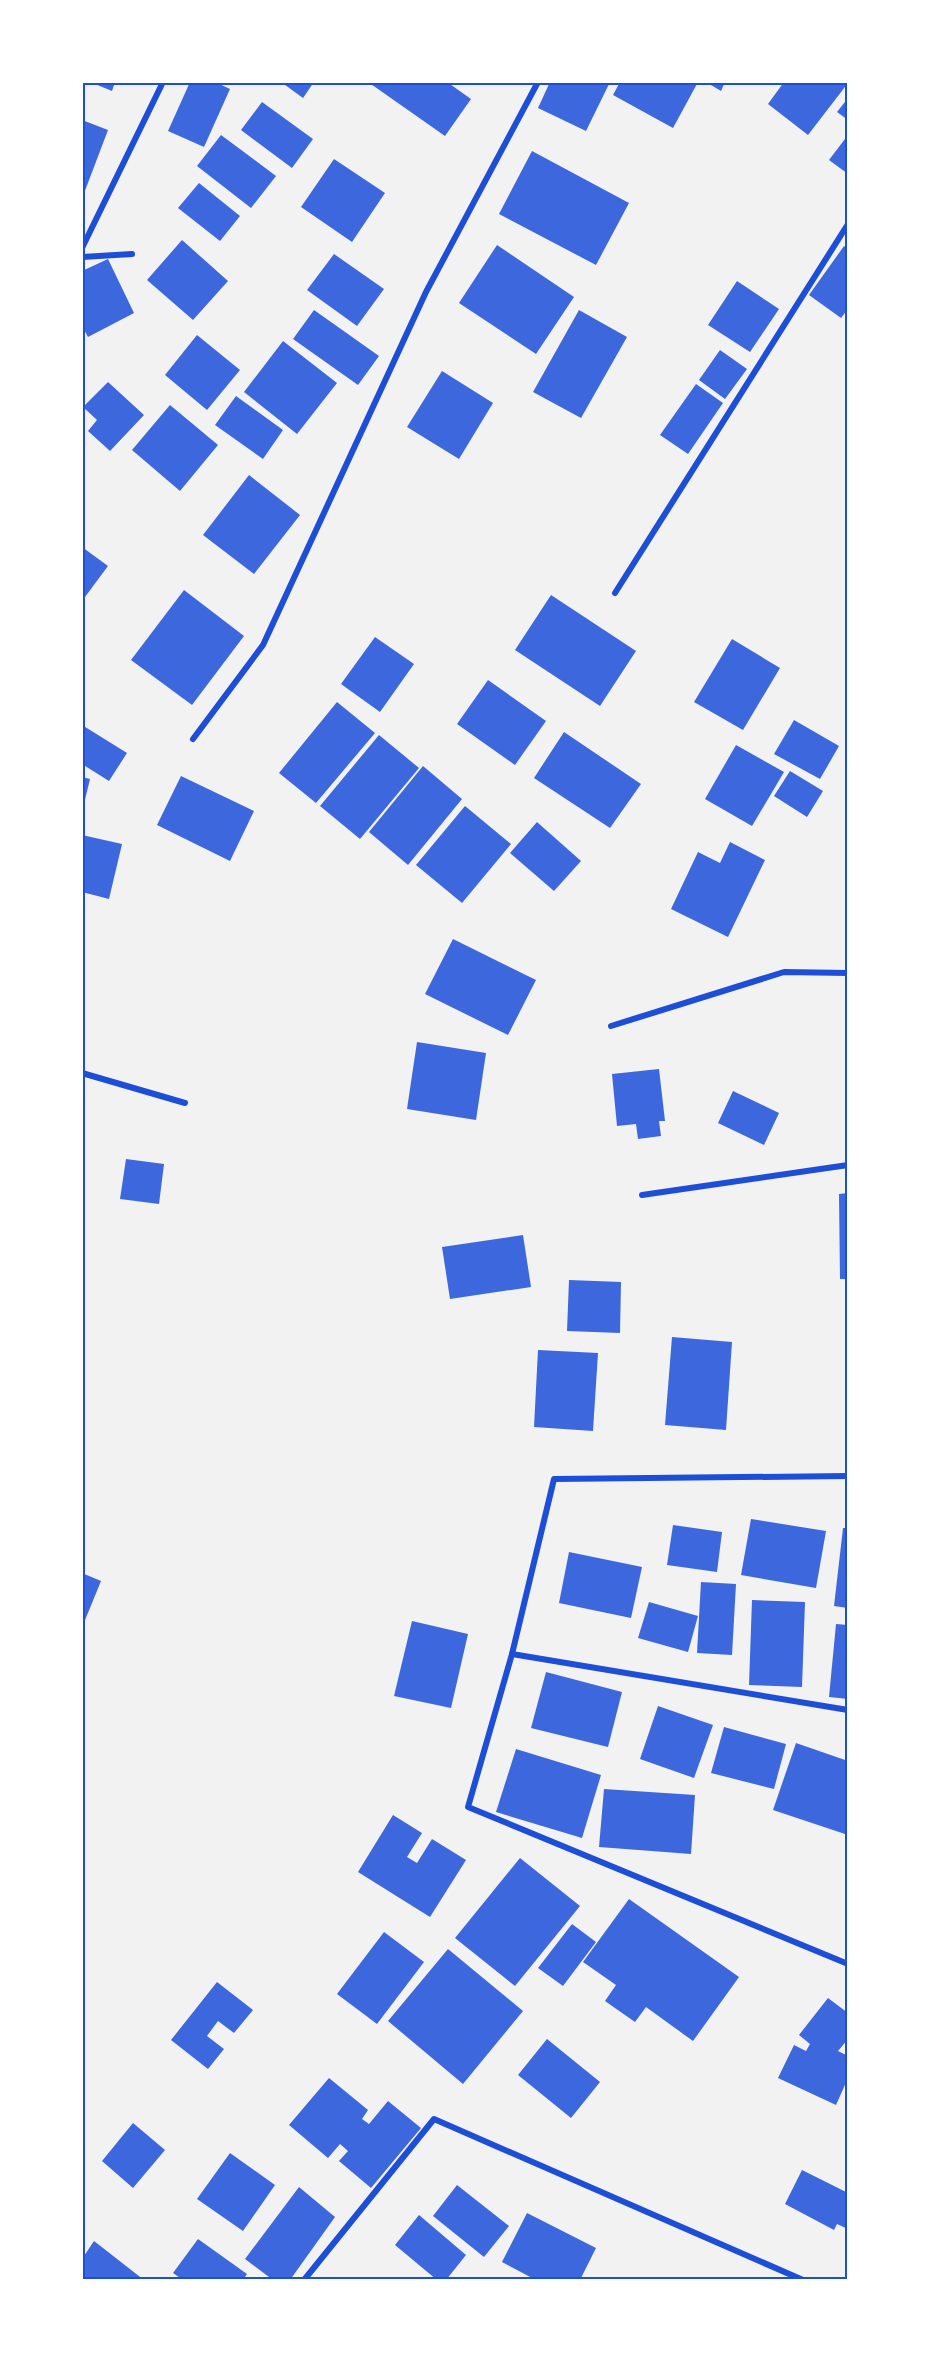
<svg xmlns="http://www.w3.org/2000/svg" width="930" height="2362" font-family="Roboto,sans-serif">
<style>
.building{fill:#3d67dc}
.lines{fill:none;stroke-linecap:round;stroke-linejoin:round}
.minor{stroke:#1d4ed8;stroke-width:6}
.neatline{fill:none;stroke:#1d4ed8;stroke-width:2}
</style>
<rect width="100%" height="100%" fill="#f2f2f2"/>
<g class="building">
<path d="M90 82H115L112 91Z"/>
<path d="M190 82H215L230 89 204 147 168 131Z"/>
<path d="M281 82H314L303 98Z"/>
<path d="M368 82H447L471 99 445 136Z"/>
<path d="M550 82H610L586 131 538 108Z"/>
<path d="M620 82H698L673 128 613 95Z"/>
<path d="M706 82H725L721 91Z"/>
<path d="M784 82H848V83L808 135 768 104Z"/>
<path d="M848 98V120L837 112Z"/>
<path d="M262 102 313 139 292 168 241 130Z"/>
<path d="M82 120 108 130 83 196H82Z"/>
<path d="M221 135 276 176 251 208 197 166Z"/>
<path d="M848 135V174L829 160Z"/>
<path d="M532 151 629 203 596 265 499 214Z"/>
<path d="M334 159 385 193 352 242 301 207Z"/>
<path d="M199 183 240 216 220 241 178 208Z"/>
<path d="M182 240 228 281 193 320 147 280Z"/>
<path d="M497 245 574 297 536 354 459 303Z"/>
<path d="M844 246 848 249V309L841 318 809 295Z"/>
<path d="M334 254 384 289 357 326 307 290Z"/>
<path d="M108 259 134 313 88 337 82 326V271Z"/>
<path d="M737 281 779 309 750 352 708 325Z"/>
<path d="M314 310 379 356 358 385 293 339Z"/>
<path d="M579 310 627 337 581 418 533 392Z"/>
<path d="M197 335 240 370 207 410 165 375Z"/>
<path d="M283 341 337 383 297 434 244 392Z"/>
<path d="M720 350 747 369 725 399 699 380Z"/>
<path d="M442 371 493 403 459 459 407 427Z"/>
<path d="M108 382 144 415 110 451 88 431 97 420 83 407Z"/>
<path d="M696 384 723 403 688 454 660 435Z"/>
<path d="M236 396 283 430 263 459 215 425Z"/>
<path d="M170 405 218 445 180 491 132 450Z"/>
<path d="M249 475 300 515 254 574 203 535Z"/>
<path d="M82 547 108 566 82 601Z"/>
<path d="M184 590 244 636 192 705 131 660Z"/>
<path d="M551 595 636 651 600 706 515 650Z"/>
<path d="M375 637 414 664 380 712 341 684Z"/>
<path d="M732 639 780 668 743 730 694 702Z"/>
<path d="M488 680 546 721 515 765 457 724Z"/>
<path d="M337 702 375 733 316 803 279 773Z"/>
<path d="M794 720 839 746 820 779 774 754Z"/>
<path d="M82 725 127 753 109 781 82 764Z"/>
<path d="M564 732 641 784 610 828 534 778Z"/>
<path d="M379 735 419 768 360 839 320 806Z"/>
<path d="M736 745 784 772 752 826 705 799Z"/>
<path d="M423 766 462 799 408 865 369 832Z"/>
<path d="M790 771 823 791 807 817 774 796Z"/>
<path d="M181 776 254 811 230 861 157 825Z"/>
<path d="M82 777 90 779 83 808H82Z"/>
<path d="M465 806 511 844 462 903 416 865Z"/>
<path d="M537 822 581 861 554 891 510 853Z"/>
<path d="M82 835 122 844 109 899 82 892Z"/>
<path d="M730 842 765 860 728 937 671 909 698 852 720 863Z"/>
<path d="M453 939 536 980 508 1035 425 994Z"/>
<path d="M417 1042 486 1053 476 1120 407 1109Z"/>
<path d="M659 1069 665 1121H659L661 1136 638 1139 636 1124 617 1126 612 1074Z"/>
<path d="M733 1091 779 1113 764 1145 718 1123Z"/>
<path d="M126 1159 164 1164 159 1204 120 1199Z"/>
<path d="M848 1193V1279H840L839 1194Z"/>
<path d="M523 1235 531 1287 450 1299 442 1247Z"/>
<path d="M569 1280 621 1282 620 1333 567 1331Z"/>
<path d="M672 1337 732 1342 726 1430 665 1425Z"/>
<path d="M538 1350 598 1353 593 1431 534 1427Z"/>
<path d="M751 1519 826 1531 816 1588 741 1575Z"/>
<path d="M673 1525 722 1532 717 1572 667 1565Z"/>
<path d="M843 1528H848V1608L834 1606Z"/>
<path d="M569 1552 642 1567 631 1618 559 1603Z"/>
<path d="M82 1573 101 1581 83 1625H82Z"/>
<path d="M701 1582 736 1584 732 1655 697 1653Z"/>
<path d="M752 1600 805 1602 802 1687 749 1685Z"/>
<path d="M649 1602 698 1616 688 1652 638 1638Z"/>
<path d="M412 1621 468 1634 451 1708 394 1696Z"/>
<path d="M836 1624 848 1625V1699L829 1697Z"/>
<path d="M546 1672 622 1692 608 1747 531 1728Z"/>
<path d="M658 1706 713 1725 694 1778 640 1759Z"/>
<path d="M724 1727 786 1744 774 1789 711 1773Z"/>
<path d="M796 1743 848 1761V1835L773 1810Z"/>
<path d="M516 1749 601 1775 582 1838 496 1812Z"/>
<path d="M604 1789 695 1795 691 1854 599 1847Z"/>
<path d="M393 1815 422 1833 407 1857 417 1863 432 1839 466 1860 430 1917 358 1872Z"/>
<path d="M520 1858 580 1906 515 1986 455 1938Z"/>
<path d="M629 1899 739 1977 693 2041 646 2007 635 2022 605 2001 616 1985 583 1962Z"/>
<path d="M572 1924 596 1942 563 1986 538 1968Z"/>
<path d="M384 1932 424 1962 377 2024 337 1994Z"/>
<path d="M448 1949 523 2011 463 2084 388 2021Z"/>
<path d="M217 1982 253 2010 234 2033 218 2021 207 2036 224 2049 208 2069 171 2040Z"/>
<path d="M828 1998 848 2013V2039L838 2051 848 2056V2078L836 2105 778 2078 794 2045 806 2051 810 2044 799 2035Z"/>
<path d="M547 2039 600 2082 571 2118 518 2075Z"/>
<path d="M329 2078 368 2110 362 2119 369 2124 388 2101 421 2128 371 2188 339 2161 348 2151 340 2144 328 2158 289 2125Z"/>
<path d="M133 2123 165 2150 133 2188 102 2161Z"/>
<path d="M230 2153 275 2185 243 2231 197 2199Z"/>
<path d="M802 2170 848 2193V2229L837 2224 834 2230 785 2204Z"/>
<path d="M457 2185 509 2226 484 2257 433 2216Z"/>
<path d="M299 2187 335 2217 290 2280H273L245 2259Z"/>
<path d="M527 2213 596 2248 580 2280H536L502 2262Z"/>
<path d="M419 2215 466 2255 446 2280H437L395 2245Z"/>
<path d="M198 2239 247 2274 243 2280H183L173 2273Z"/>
<path d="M94 2241 144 2280H82V2259Z"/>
</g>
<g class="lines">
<g class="minor">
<path d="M82 248 163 82"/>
<path d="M82 257 132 254"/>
<path d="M615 593 848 224"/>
<path d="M193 739 263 645 426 292 538 82"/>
<path d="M611 1026 784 972 848 973"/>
<path d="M82 1073 185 1103"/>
<path d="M642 1195 848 1165"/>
<path d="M848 1476 554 1479 512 1654 848 1710"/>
<path d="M512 1654 468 1807 848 1964"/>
<path d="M304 2280 434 2119 803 2280"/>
</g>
</g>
<rect width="930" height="2362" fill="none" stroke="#ffffff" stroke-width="168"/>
<rect x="84" y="84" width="762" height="2194" class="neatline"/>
</svg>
